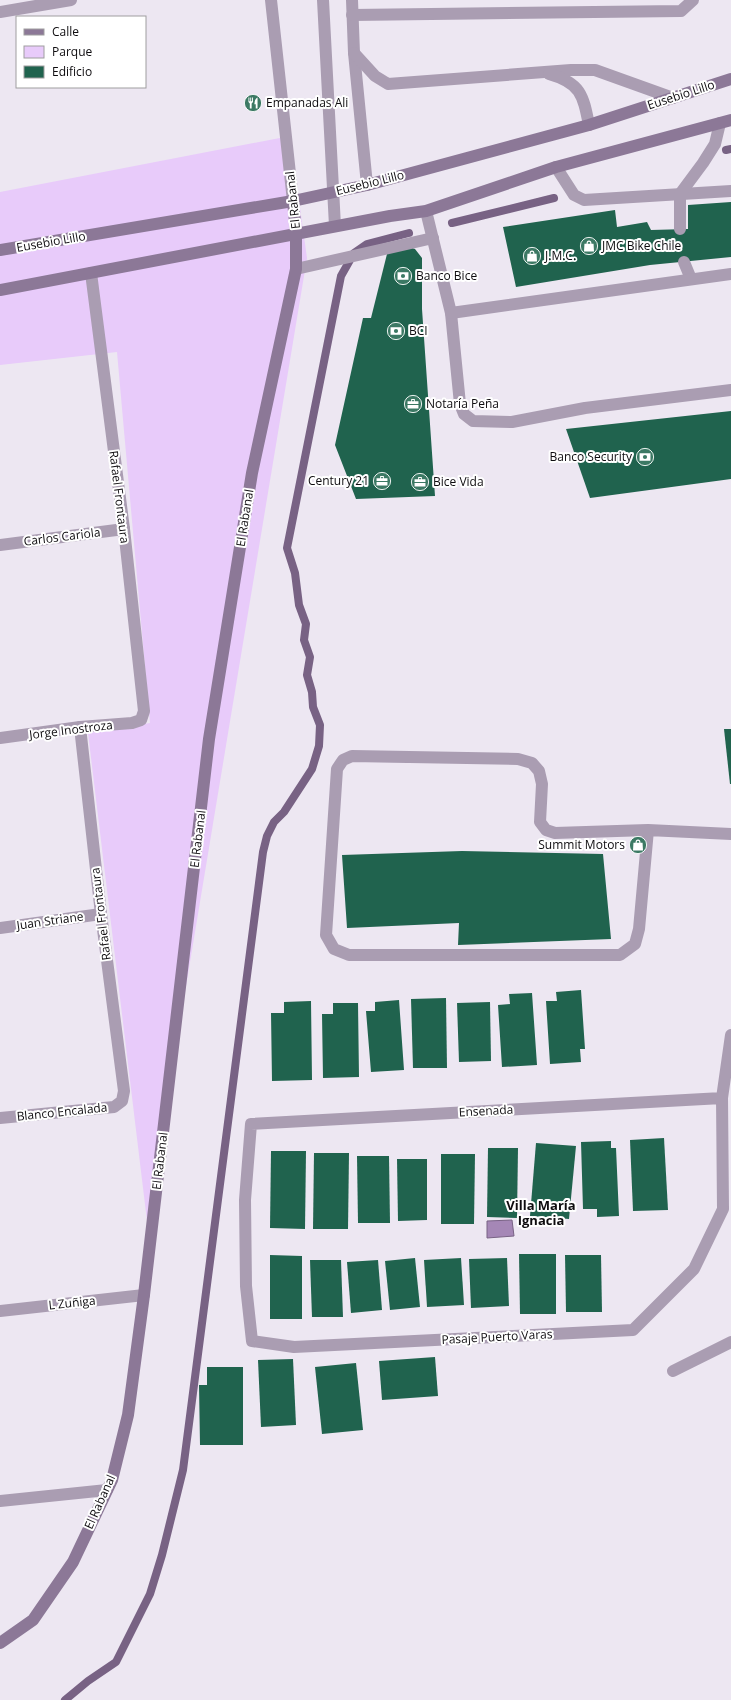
<svg xmlns="http://www.w3.org/2000/svg" width="731" height="1700" font-family="'Open Sans',sans-serif">
<style>
.green{fill:#e8cbfa}
.water{fill:#a587b6;stroke:#786284}
.lines{fill:none;stroke-linecap:round;stroke-linejoin:round}
.stream{stroke:#786284;stroke-width:8}
.building{fill:#20634e}
.lane{stroke:#aa9db2;stroke-width:12}
.street{stroke:#aa9db2;stroke-width:12}
.secondary{stroke:#8c7897;stroke-width:12}
.labels{text-anchor:middle;stroke-width:4;stroke-linejoin:round;paint-order:stroke}
.street-label{font-size:12px;fill:#0e0c0f;stroke:#fff}
.poi-label{font-size:12px;fill:#0e0c0f;stroke:#fff;text-anchor:start}
.neighbourhood-label{font-size:13px;font-weight:bold;fill:#0e0c0f;stroke:#fff}
</style>
<rect width="100%" height="100%" fill="#ede7f2"/>
<path class="green" d="M290 136 307 258 147 1221 88 733 150 723 117 352 0 365V192Z"/>
<path class="water" d="M512 1220 514 1236 487 1238V1221Z"/>
<g class="lines">
<g class="stream">
<path d="M726 150 731 149"/>
<path d="M452 223 554 198"/>
<path d="M65 1700 88 1681 116 1662 150 1594 162 1555 183 1470 263 852 267 836 274 822 284 812 312 769 319 746 320 725 313 707 312 692 307 675 310 657 304 640 306 624 299 605 295 573 287 548 341 276 354 253 367 244 409 233"/>
</g>
</g>
<g class="building">
<path d="M731 202V257L650 265 516 287 503 227 615 210 617 227 647 222 651 230 688 229V205Z"/>
<path d="M404 245 415 249 422 258V309L435 496 356 499 335 445 363 318H371L387 254Z"/>
<path d="M731 411V479L590 498 566 429Z"/>
<path d="M724 729H731V784H730Z"/>
<path d="M462 851 603 854 611 939 458 945 459 923 347 928 342 855Z"/>
<path d="M581 990 585 1049H580L581 1062 550 1064 546 1001H557L556 992Z"/>
<path d="M532 993 537 1065 502 1067 498 1005 510 1004 509 994Z"/>
<path d="M446 998 447 1068H413L411 999Z"/>
<path d="M399 1000 404 1070 371 1072 366 1011H375V1002Z"/>
<path d="M311 1001 312 1080 272 1081 271 1013H284V1002Z"/>
<path d="M490 1002 491 1061 459 1062 457 1003Z"/>
<path d="M333 1003H358L359 1077 323 1078 322 1014H333Z"/>
<path d="M664 1138 668 1210 633 1211 630 1140Z"/>
<path d="M611 1141V1148H616L619 1216 597 1217V1209H583L581 1142Z"/>
<path d="M536 1143 576 1146 569 1219 530 1216Z"/>
<path d="M488 1148H518L517 1218 487 1217Z"/>
<path d="M271 1151H306L305 1229 270 1228Z"/>
<path d="M314 1153H349L348 1229H313Z"/>
<path d="M441 1154H475L474 1224H441Z"/>
<path d="M357 1156H389L390 1223H358Z"/>
<path d="M397 1159H427V1220L398 1221Z"/>
<path d="M519 1254H556V1314H520Z"/>
<path d="M270 1255 302 1256V1319H270Z"/>
<path d="M565 1255H601L602 1312H566Z"/>
<path d="M415 1258 420 1307 390 1310 385 1261Z"/>
<path d="M461 1258 464 1305 427 1307 424 1260Z"/>
<path d="M507 1258 509 1306 471 1308 469 1259Z"/>
<path d="M310 1260H341L343 1317H312Z"/>
<path d="M378 1260 382 1310 351 1313 347 1262Z"/>
<path d="M435 1357 438 1396 382 1400 379 1361Z"/>
<path d="M293 1359 296 1425 261 1427 258 1360Z"/>
<path d="M356 1363 363 1430 322 1434 315 1367Z"/>
<path d="M207 1367H243V1445H200L199 1385H207Z"/>
</g>
<g class="lines">
<g class="lane">
<path d="M323 0 335 226"/>
<path d="M352 0 354 53 367 185"/>
<path d="M352 15 681 11 693 0"/>
<path d="M354 53 375 76 388 84 571 70H595L673 98"/>
<path d="M549 74C581 83 583 95 589 125"/>
<path d="M556 167 574 195 584 200 731 191"/>
<path d="M426 211 451 313 460 404 464 414 473 421 512 422 585 408 731 390"/>
<path d="M680 229V194L703 163 715 144 720 123"/>
<path d="M684 262 691 279"/>
<path d="M296 269 433 238"/>
<path d="M451 313 731 274"/>
<path d="M648 830 555 833 546 830 540 822 542 784 539 771 532 763 518 759 352 756 343 760 337 769 326 935 334 949 349 955H620L635 944 639 929 648 830 731 834"/>
<path d="M673 1371 731 1342"/>
</g>
<g class="street">
<path d="M271 0 293 201"/>
<path d="M0 12 71 0"/>
<path d="M0 545 124 529"/>
<path d="M0 738 80 727 132 723 141 720 144 711 124 529 91 273"/>
<path d="M0 928 101 914"/>
<path d="M722 1098 251 1124 245 1200 246 1286 252 1341 294 1347 633 1330 694 1269 723 1209 722 1098 731 1035"/>
<path d="M0 1118 114 1107 122 1101 124 1091 101 914 80 727"/>
<path d="M0 1311 144 1295"/>
<path d="M0 1501 107 1490"/>
</g>
<g class="secondary">
<path d="M0 250 293 201 367 185 589 125 731 79"/>
<path d="M0 290 390 216 426 211 556 167 731 120"/>
<path d="M0 1643 33 1620 73 1562 112 1480 128 1415 144 1295 209 739 252 473 296 269V233L293 201"/>
</g>
</g>
<defs>
<symbol id="restaurant-disc" viewBox="-11 -11 22 22"><circle r="9.5" fill="#3c7964" stroke="#fff"/><path d="M-5-6h1v4h1v-4h1v4h1v-4h1v5L-1.5 .5V6h-2V.5L-5-1ZM5-6V6H3V1.5H1.5Q1.5-4 5-6Z" fill="#fff"/></symbol>
<symbol id="shop-disc" viewBox="-11 -11 22 22"><circle r="9.5" fill="#3c7964" stroke="#fff"/><path d="M-5-2.5h2.3a2.7 3.5 0 0 1 5.4 0H5L5.5 6h-11ZM-1.5-2.5h3a1.5 2.3 0 0 0-3 0Z" fill="#fff"/></symbol>
<symbol id="bank-disc" viewBox="-11 -11 22 22"><circle r="9.5" fill="#3c7964" stroke="#fff"/><path d="M-6-4H6V4H-6ZM0-2.3a2.3 2.3 0 1 0 0 4.6a2.3 2.3 0 1 0 0-4.6Z" fill="#fff"/></symbol>
<symbol id="office-disc" viewBox="-11 -11 22 22"><circle r="9.5" fill="#3c7964" stroke="#fff"/><path d="M-6-3h4V-5.5h4V-3h4V5H-6ZM-1-4.5V-3h2v-1.5ZM-6 0V1H6V0Z" fill="#fff"/></symbol>
</defs>
<g fill-rule="evenodd">
<use href="#restaurant-disc" x="243" y="93" width="20" height="20"/>
<use href="#shop-disc" x="579" y="236" width="20" height="20"/>
<use href="#shop-disc" x="522" y="246" width="20" height="20"/>
<use href="#bank-disc" x="393" y="266" width="20" height="20"/>
<use href="#bank-disc" x="386" y="321" width="20" height="20"/>
<use href="#office-disc" x="403" y="394" width="20" height="20"/>
<use href="#bank-disc" x="635" y="447" width="20" height="20"/>
<use href="#office-disc" x="372" y="471" width="20" height="20"/>
<use href="#office-disc" x="410" y="472" width="20" height="20"/>
<use href="#shop-disc" x="628" y="835" width="20" height="20"/>
</g>
<g class="labels">
<g class="street-label">
<text transform="translate(681 95) rotate(-18)" y="4">Eusebio Lillo</text>
<text transform="translate(370 183) rotate(-14)" y="4">Eusebio Lillo</text>
<text transform="translate(293 200) rotate(-96)" y="4">El Rabanal</text>
<text transform="translate(51 242) rotate(-10)" y="4">Eusebio Lillo</text>
<text transform="translate(119 497) rotate(83)" y="4">Rafael Frontaura</text>
<text transform="translate(245 518) rotate(-81)" y="4">El Rabanal</text>
<text transform="translate(62 537) rotate(-7)" y="4">Carlos Cariola</text>
<text transform="translate(71 730) rotate(-7)" y="4">Jorge Inostroza</text>
<text transform="translate(198 839) rotate(-83)" y="4">El Rabanal</text>
<text transform="translate(101 914) rotate(-97)" y="4">Rafael Frontaura</text>
<text transform="translate(50 921) rotate(-8)" y="4">Juan Striane</text>
<text transform="translate(486 1111) rotate(-3)" y="4">Ensenada</text>
<text transform="translate(62 1112) rotate(-6)" y="4">Blanco Encalada</text>
<text transform="translate(160 1161) rotate(-83)" y="4">El Rabanal</text>
<text transform="translate(72 1303) rotate(-6)" y="4">L Zuñiga</text>
<text transform="translate(497 1337) rotate(-3)" y="4">Pasaje Puerto Varas</text>
<text transform="translate(100 1502) rotate(-66)" y="4">El Rabanal</text>
</g>
<g class="poi-label">
<text x="266" y="107">Empanadas Ali</text>
<text x="602" y="250">JMC Bike Chile</text>
<text x="545" y="260">J.M.C.</text>
<text x="416" y="280">Banco Bice</text>
<text x="409" y="335">BCI</text>
<text x="426" y="408">Notaría Peña</text>
<text x="632" y="461" text-anchor="end">Banco Security</text>
<text x="369" y="485" text-anchor="end">Century 21</text>
<text x="433" y="486">Bice Vida</text>
<text x="625" y="849" text-anchor="end">Summit Motors</text>
</g>
<g class="neighbourhood-label">
<text x="541" y="1210">Villa María<tspan x="541" dy="15">Ignacia</tspan></text>
</g>
</g>
<rect x="16" y="16" width="130" height="72" fill="#ffffff" stroke="#9f9e9f"/>
<rect x="24" y="29" width="20" height="6" fill="#8c7897" stroke="#9f9e9f"/>
<text x="52" y="36" font-size="12" fill="#0e0c0f">Calle</text>
<rect x="24" y="46" width="20" height="12" fill="#e8cbfa" stroke="#9f9e9f"/>
<text x="52" y="56" font-size="12" fill="#0e0c0f">Parque</text>
<rect x="24" y="66" width="20" height="12" fill="#20634e" stroke="#9f9e9f"/>
<text x="52" y="76" font-size="12" fill="#0e0c0f">Edificio</text>
</svg>
